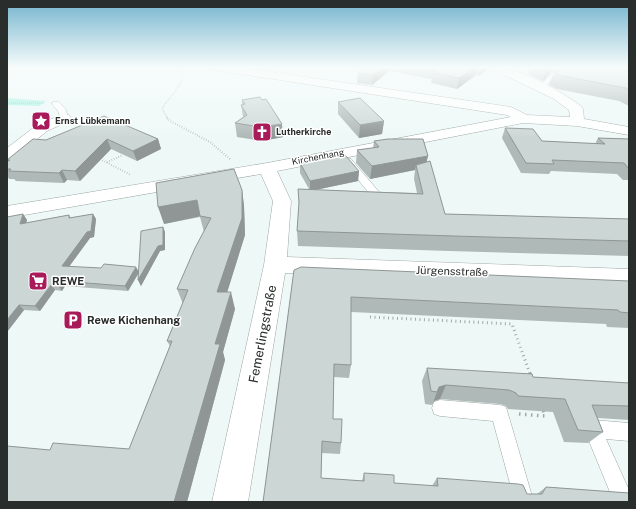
<svg xmlns="http://www.w3.org/2000/svg" width="636" height="509" font-family="'Public Sans',sans-serif">
<style>
.green{fill:#a5f3e3}
.lines{fill:none;stroke-linecap:round;stroke-linejoin:round}
.lane-casing{stroke:#9ca6a3;stroke-width:1}
.street-casing{stroke:#9ca6a3;stroke-width:1}
.path-far3{stroke:#9fa8a6;stroke-width:1.5;stroke-dasharray:0.5 1.5;stroke-linecap:butt}
.path-far2{stroke:#9fa8a6;stroke-width:2;stroke-dasharray:0.5 2;stroke-linecap:butt}
.path-far1{stroke:#9fa8a6;stroke-width:3;stroke-dasharray:1 3.5;stroke-linecap:butt}
.path{stroke:#9fa8a6;stroke-width:3.5;stroke-dasharray:1.5 4.5;stroke-linecap:butt}
.lane{fill:#fff;fill-rule:evenodd}
.street{fill:#fff;fill-rule:evenodd}
.wall{fill:#afb9b7}
.shaded-wall{fill:#8f9695}
.building{fill:#ccd7d5;stroke:#8f9695}
.labels{text-anchor:middle;stroke-width:3;stroke-linejoin:round;paint-order:stroke}
.far-poi-label{font-size:9px;font-weight:bold;fill:#292d2c;stroke:#fff;text-anchor:start}
.far-street-label{font-size:9px;fill:#292d2c;stroke:#fff}
.street-label{font-size:11px;fill:#292d2c;stroke:#fff}
.poi-label{font-size:11px;font-weight:bold;fill:#292d2c;stroke:#fff;text-anchor:start}
.near-street-label{font-size:13px;fill:#292d2c;stroke:#fff}
</style>
<rect width="100%" height="100%" fill="#eef9f7"/>
<path class="green" d="M7 98 46 101 39 106 7 105Z"/>
<g class="lines">
<defs>
<g id="lane">
<path d="M558 67H564L543 89H539V87Z"/>
<path d="M53 102H59L66 110 68 118 67 120H61L58 111 52 104Z"/>
<path d="M348 158 351 159 380 193 391 194 392 196 391 198H373L343 161Z"/>
<path d="M440 400 500 405 506 407 532 496 529 502H515L493 421 440 416 434 414 432 408 434 402Z"/>
<path d="M593 420 629 423V441L606 439 629 490V502H614L584 429 587 423Z"/>
</g>
<g id="street">
<path d="M209 67H236L511 107 527 115 570 117 569 110 554 99 492 69 490 67C514 64 562 92 581 106L583 109 584 119 629 127V135L577 126 523 123 277 171 291 201 287 257 629 269V287L285 273 248 502H212L264 265 273 201 261 174 7 218V206L267 163 511 117 507 115 215 70Z"/>
<path d="M64 114 69 115 71 118 69 121 47 131 13 159 7 161V148L37 125Z"/>
</g>
</defs>
<use href="#lane" class="lane-casing"/>
<use href="#street" class="street-casing"/>
<g class="path-far3">
<path d="M7 103H44"/>
<path d="M168 119 162 109C170 95 186 85 182 67"/>
</g>
<g class="path-far2">
<path d="M167 118 170 121 210 142 230 159"/>
<path d="M98 158 131 175"/>
<path d="M107 162 123 155"/>
</g>
<path class="path-far1" d="M370 317 512 324 530 374"/>
<g class="path">
<path d="M530 373 531 376"/>
<path d="M519 414 545 416 543 409"/>
</g>
<use href="#lane" class="lane"/>
<use href="#street" class="street"/>
</g>
<g class="wall">
<path d="M363 67H490L479 76 476 75 457 89 431 83 432 79 389 71 372 85 357 83 358 73Z"/>
<path d="M531 67H556L543 81 528 74Z"/>
<path d="M629 67V106L619 101 557 89 549 85 554 72Z"/>
<path d="M242 100 283 137 262 141 237 137 235 123 243 117 241 105H242Z"/>
<path d="M338 102 384 121 382 134 359 138 338 114Z"/>
<path d="M505 128 542 141 595 144 598 138 629 139V180H623L617 174 551 171 549 174 521 173 502 138Z"/>
<path d="M158 139 161 149 137 161 111 149 80 181 67 180 64 183 16 181 14 179H9L7 175V162L8 161 7 160 46 140Z"/>
<path d="M374 141 428 156 426 162 445 214 629 219V256L449 251 298 246 297 231 299 206 298 189H309L300 173V163L359 171 358 181 316 190 417 193 414 179 415 170 370 179 356 163 357 150 373 148Z"/>
<path d="M242 190 244 206 245 235 227 292 235 309 223 352 225 360 187 502 50 450 129 449 170 346 167 341 183 304 177 289 204 232 200 217 164 224Z"/>
<path d="M23 214 27 220 26 223 69 215 71 218 93 214 96 219 94 237 90 238 69 267 139 272 163 227 165 232V250L160 251 141 286 138 280 139 273 128 291 65 286 62 291 55 290 40 311 24 310 7 332Z"/>
<path d="M294 270 629 281V328L607 327 606 324 351 312V365L349 378 334 377 333 419 341 443 340 454 322 453 321 478 362 481 364 473 394 483 432 486 437 478 527 494H537L546 487 629 493 263 502Z"/>
<path d="M427 368 533 377 629 383V420L598 418 603 432 588 443 564 442 553 412 508 409 506 406 500 404 440 399 434 401 432 405 425 404 422 381Z"/>
</g>
<g class="shaded-wall">
<path d="M383 67H390L389 71 372 85 373 75Z"/>
<path d="M476 67H478L476 75 457 89 459 78Z"/>
<path d="M481 67H490L479 76Z"/>
<path d="M549 67H556L543 81 547 69Z"/>
<path d="M384 121 382 134 359 138 360 125Z"/>
<path d="M282 124 283 137 262 141 260 127Z"/>
<path d="M107 139 111 149 80 181 75 171Z"/>
<path d="M158 139 161 149 137 161 133 151Z"/>
<path d="M428 156 425 169 416 165 415 170 370 179 372 166Z"/>
<path d="M62 170 67 180 64 183 59 173Z"/>
<path d="M359 171 358 181 310 191V181Z"/>
<path d="M242 190 244 206 245 235 222 309 217 292Z"/>
<path d="M197 200 201 216 164 224 158 207Z"/>
<path d="M23 214 27 220 24 230 20 224Z"/>
<path d="M93 214 96 219 94 237 90 238 65 272 62 266Z"/>
<path d="M163 227 165 232V250L160 251 141 286 138 280Z"/>
<path d="M136 267 139 272 128 291 125 286Z"/>
<path d="M61 281 65 286 62 291 58 285Z"/>
<path d="M51 285 55 290 40 311 35 306Z"/>
<path d="M231 292 235 309 223 352 225 360 187 502H174L215 344Z"/>
<path d="M19 305 24 310 7 332V320Z"/>
<path d="M446 385 440 399 434 401 432 405 439 387Z"/>
</g>
<g class="building">
<path d="M363 67H383L373 75 358 73Z"/>
<path d="M424 67H476L459 78 433 73 438 69Z"/>
<path d="M542 67H549L547 69Z"/>
<path d="M560 67H629V90L626 88 562 76 554 72Z"/>
<path d="M260 97 262 100 266 99 282 124 260 127 235 123 247 115 241 105 245 104 242 100Z"/>
<path d="M360 98 384 121 360 125 338 102Z"/>
<path d="M104 116 158 139 133 151 107 139 75 171 62 170 59 173 9 171 11 169H7V162L10 160H7L33 139 46 140Z"/>
<path d="M505 128 533 129 542 141 605 144 598 138 629 139V169L624 163 552 160 554 164 526 163Z"/>
<path d="M388 139H423L428 156 372 166 357 150 379 147 374 141Z"/>
<path d="M345 155 359 171 310 181 300 163Z"/>
<path d="M430 161 445 214 629 219V241L454 236 297 231 299 202 298 189 423 194 416 165Z"/>
<path d="M234 169 242 190V218L217 292H231L215 344H220L174 502H7V446L50 450 53 443 129 449 172 341H167L188 290 177 289 195 248 211 218 200 216 197 200 158 207 156 183Z"/>
<path d="M23 214 20 224 69 215V218L93 214 91 231 87 232 62 266 101 268 104 264 136 267 125 286 61 281 58 285H51L35 306 19 305 7 320V217Z"/>
<path d="M163 227V245L158 246 138 280 141 231Z"/>
<path d="M301 267 629 281V313L620 312 618 310 351 297V365L334 364 333 419H342L341 443 322 441 321 478 364 481V473L394 475V483L438 486 437 478 518 484 523 485 527 494H542L546 487 629 493V502H263L294 270Z"/>
<path d="M427 368 532 374 533 377 629 383V406L592 405 603 432 578 430 565 399 518 396 516 393 509 390 446 385 439 387 437 392 431 391Z"/>
</g>
<linearGradient id="sky" x2="0" y2="1"><stop stop-color="#74b4ce"/><stop offset="0.49" stop-color="#f7fcfb"/><stop offset="1" stop-color="#f7fcfb" stop-opacity="0"/></linearGradient>
<rect width="636" height="138" fill="url(#sky)"/>
<defs>
<symbol id="sight-square" viewBox="-11 -11 22 22"><rect x="-9" y="-9" width="18" height="18" rx="4" fill="#a81a5a" stroke="#fff"/><path d="M0-6L1.8-2.2L6-1.7L2.9 1.2L3.7 5.4L0 3.3L-3.7 5.4L-2.9 1.2L-6-1.7L-1.8-2.2Z" fill="#fff"/></symbol>
<symbol id="church-square" viewBox="-11 -11 22 22"><rect x="-9" y="-9" width="18" height="18" rx="4" fill="#a81a5a" stroke="#fff"/><path d="M-1.2-6h2.4v3.5h3.3v2.4h-3.3V6h-2.4V-.1h-3.3v-2.4h3.3Z" fill="#fff"/></symbol>
<symbol id="supermarket-square" viewBox="-11 -11 22 22"><rect x="-9" y="-9" width="18" height="18" rx="4" fill="#a81a5a" stroke="#fff"/><path d="M-6-5.5h2.5l.6 2H6L4.5 2H-2.5L-4.4-4H-6ZM-1.5 3.2a1.3 1.3 0 1 0 .1 0ZM3 3.2a1.3 1.3 0 1 0 .1 0Z" fill="#fff"/></symbol>
<symbol id="parking-square" viewBox="-11 -11 22 22"><rect x="-9" y="-9" width="18" height="18" rx="4" fill="#a81a5a" stroke="#fff"/><path d="M-3.5-5.5H1a3.5 3.5 0 0 1 0 7H-1V5.5H-3.5ZM-1-3.4V-.6H.8a1.4 1.4 0 0 0 0-2.8Z" fill="#fff"/></symbol>
</defs>
<g fill-rule="evenodd">
<use href="#sight-square" x="30" y="110" width="22" height="22"/>
<use href="#church-square" x="251" y="121" width="22" height="22"/>
<use href="#supermarket-square" x="27" y="270" width="22" height="22"/>
<use href="#parking-square" x="62" y="309" width="22" height="22"/>
</g>
<g class="labels">
<g class="far-poi-label">
<text x="55" y="124">Ernst Lübkemann</text>
<text x="276" y="135">Lutherkirche</text>
</g>
<g class="far-street-label">
<text transform="translate(318 157) rotate(-11)" y="3">Kirchenhang</text>
</g>
<g class="street-label">
<text transform="translate(452 271) rotate(2)" y="4">Jürgensstraße</text>
</g>
<g class="poi-label">
<text x="52" y="285">REWE</text>
<text x="87" y="324">Rewe Kichenhang</text>
</g>
<g class="near-street-label">
<text transform="translate(262 334) rotate(-79)" y="5">Femerlingstraße</text>
</g>
</g>
<rect width="636" height="509" fill="none" stroke="#292d2c" stroke-width="16"/>
</svg>
